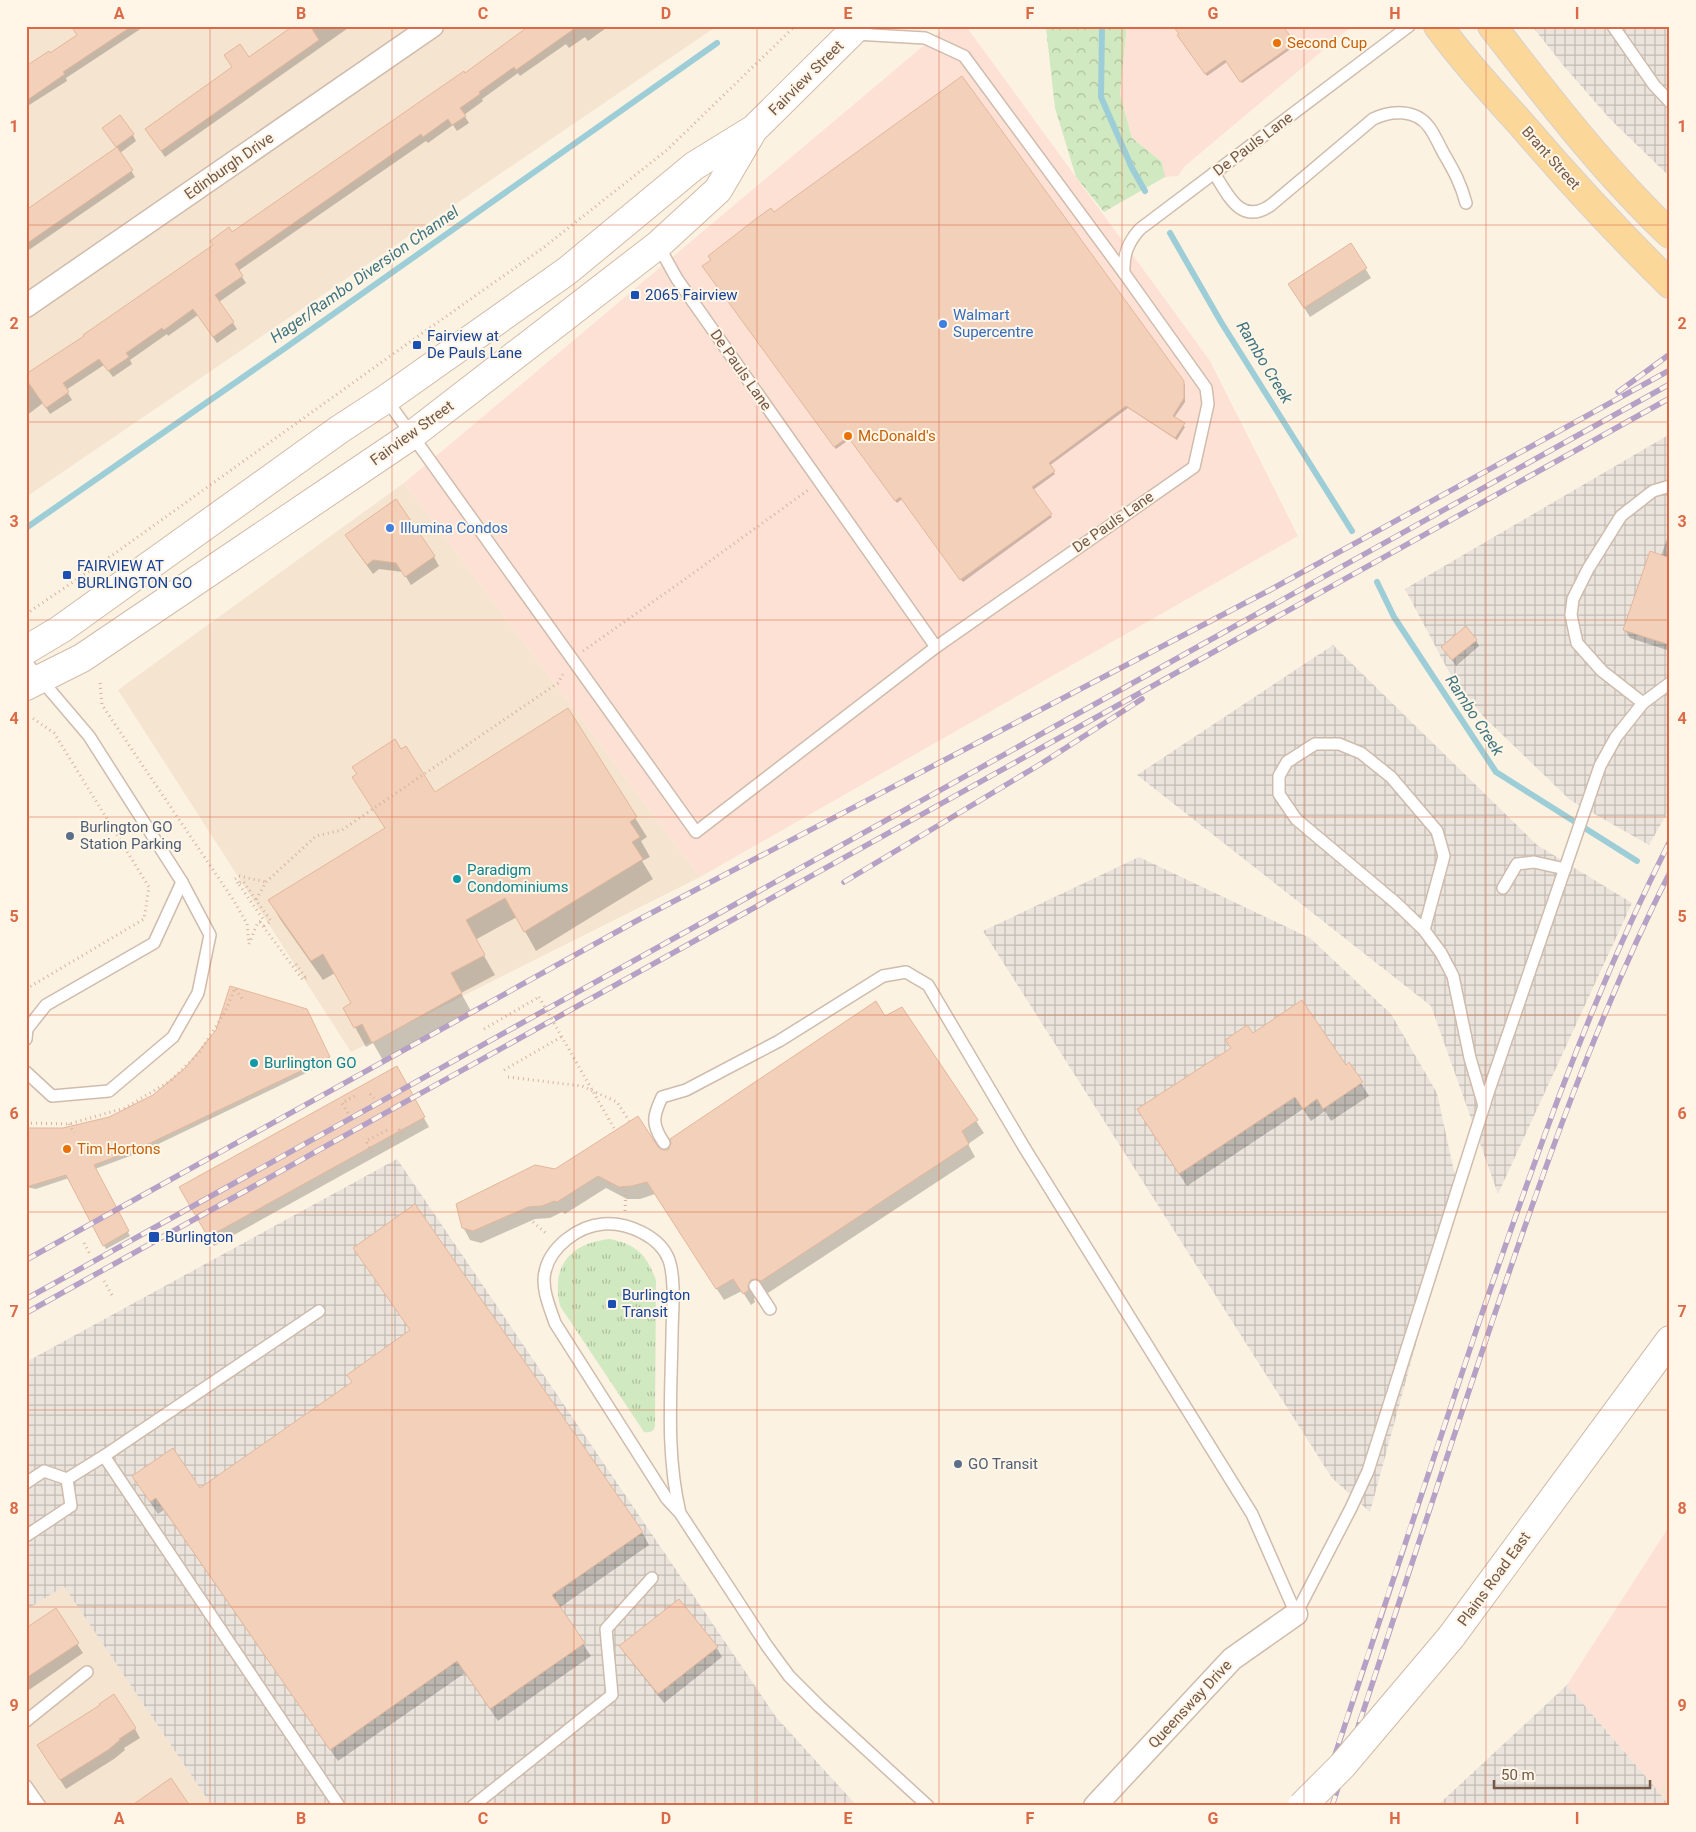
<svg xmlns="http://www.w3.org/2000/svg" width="1696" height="1832" font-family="Roboto,sans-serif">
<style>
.residential{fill:#f4e4d0}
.commercial{fill:#fde1d5}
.industrial{fill:url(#industrial-grid)}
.grass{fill:url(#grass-tufts)}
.forest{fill:url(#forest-crowns)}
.shadow{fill:#0003}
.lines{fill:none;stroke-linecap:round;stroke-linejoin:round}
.stream{stroke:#9dced7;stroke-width:6}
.building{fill:#f2d0b9;stroke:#e4b79a}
.lane-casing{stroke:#cfbcac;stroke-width:14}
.street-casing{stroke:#cfbcac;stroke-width:25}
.secondary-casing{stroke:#d2bba9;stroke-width:30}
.primary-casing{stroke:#d8d0cc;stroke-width:30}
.path{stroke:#d6b39d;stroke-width:3;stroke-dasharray:1 4;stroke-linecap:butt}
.lane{stroke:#fff;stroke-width:11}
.street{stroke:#fff;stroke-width:22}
.secondary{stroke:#fff;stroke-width:28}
.primary{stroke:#fbd79a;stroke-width:28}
.rail-casing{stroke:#b5a1c5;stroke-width:5.5}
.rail{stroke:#fff6e8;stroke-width:4;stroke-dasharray:11;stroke-linecap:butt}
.secondary-bridge-casing{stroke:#d2bba9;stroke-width:30;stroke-linecap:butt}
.path-bridge{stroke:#d6b39d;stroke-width:3;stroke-dasharray:1 4;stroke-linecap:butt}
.secondary-bridge{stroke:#fff;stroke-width:28}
.grid{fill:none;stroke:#dc6946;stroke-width:1;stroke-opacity:0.55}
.food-dot{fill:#e8710a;stroke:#fff6e8;stroke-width:2}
.transit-dot{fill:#1a4fb4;stroke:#fff6e8;stroke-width:2}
.shop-dot{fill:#3f7fe0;stroke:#fff6e8;stroke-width:2}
.service-dot{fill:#5c6f8a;stroke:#fff6e8;stroke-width:2}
.culture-dot{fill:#0f9aa8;stroke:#fff6e8;stroke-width:2}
.labels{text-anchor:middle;stroke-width:4;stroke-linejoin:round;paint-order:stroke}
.food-label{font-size:15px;fill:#c56008;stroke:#fff6e8;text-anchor:start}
.street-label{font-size:15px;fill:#745848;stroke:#fff6e8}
.transit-label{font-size:15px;fill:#164399;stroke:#fff6e8;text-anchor:start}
.shop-label{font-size:15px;fill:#366cbe;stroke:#fff6e8;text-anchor:start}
.service-label{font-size:15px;fill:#4e5e75;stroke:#fff6e8;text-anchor:start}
.culture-label{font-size:15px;fill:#0d838f;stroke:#fff6e8;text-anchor:start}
.water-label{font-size:16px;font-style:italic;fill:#3f7580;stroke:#fff6e8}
.neatline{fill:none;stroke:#dc6946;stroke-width:2}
.grid-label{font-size:16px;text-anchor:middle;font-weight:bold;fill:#dc6946}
</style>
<defs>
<pattern id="industrial-grid" width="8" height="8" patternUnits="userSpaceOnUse" patternTransform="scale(1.25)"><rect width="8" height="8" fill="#ebe4dd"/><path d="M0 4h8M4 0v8" fill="none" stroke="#c3bcb5"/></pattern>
<pattern id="grass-tufts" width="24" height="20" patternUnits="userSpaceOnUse" patternTransform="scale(1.25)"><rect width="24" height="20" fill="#d1e9c1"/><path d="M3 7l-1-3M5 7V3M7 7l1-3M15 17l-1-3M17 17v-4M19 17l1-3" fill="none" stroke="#aec09f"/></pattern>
<pattern id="forest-crowns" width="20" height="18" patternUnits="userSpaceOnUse" patternTransform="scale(1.25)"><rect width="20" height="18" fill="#d1e9c1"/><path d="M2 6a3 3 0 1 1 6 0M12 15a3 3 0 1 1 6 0" fill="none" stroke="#aec09f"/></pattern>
</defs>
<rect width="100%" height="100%" fill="#fcf2e2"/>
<g class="residential">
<path d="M26 26H717L26 497Z"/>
<path d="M404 483 700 877 351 1052 118 690Z"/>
<path d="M64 1585 212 1806H26V1610Z"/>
<path d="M1670 1774V1806H1669L1658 1791Z"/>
</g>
<g class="commercial">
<path d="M947 26H966L1210 361 1298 536 700 877 404 483Z"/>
<path d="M1127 26H1352L1185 166 1178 176 1165 177 1162 162 1132 138 1120 94Z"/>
<path d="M1670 1525V1774L1658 1791 1567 1685Z"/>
</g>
<g class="industrial">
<path d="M1532 26H1670V177L1610 119 1563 65Z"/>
<path d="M1670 434V808L1649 845 1570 800 1483 716 1449 672 1405 589Z"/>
<path d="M1333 645 1537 845 1632 903 1498 1194 1431 1006 1137 775Z"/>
<path d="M1139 857 1310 938 1391 1014 1437 1093 1458 1190 1370 1512 1332 1478 983 931Z"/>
<path d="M397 1159 776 1717 857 1806H212L64 1586 26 1610V1362Z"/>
<path d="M1567 1685 1658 1791 1669 1806H1437Z"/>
</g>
<path class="grass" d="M610 1239C637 1245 646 1254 656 1280L655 1426C654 1432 649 1433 644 1432L560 1306C551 1267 569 1243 610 1239Z"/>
<path class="forest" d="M1044 26H1127L1120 94 1132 138 1162 162 1165 177 1104 212 1076 177 1055 108 1046 28Z"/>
<g class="shadow">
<path d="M85 26H145L66 78 67 81 26 107V68L50 55 79 36Z"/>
<path d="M294 26H351L165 157 146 129Z"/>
<path d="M531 26H609L588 41 585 37 569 48 566 44 520 76 518 73 482 99 483 101 464 115 469 123 457 131 453 125 428 143 426 141 238 271 246 283 219 302 237 329 217 343 198 315 168 336 167 334 130 360 132 364 113 377 104 365 66 390 72 400 50 414 43 403 26 416V377L465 74Z"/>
<path d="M1281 26 1295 46 1242 83 1227 62 1207 76 1180 38Z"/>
<path d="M107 134 133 135 136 141 120 153 135 177 26 252V211L117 149Z"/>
<path d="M774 214 1183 382 1185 385V402L1174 418 1185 427 1177 440 1128 408 1049 466 1055 474 1033 490 1052 517 963 582 902 499 897 503 850 439 836 449 705 269Z"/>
<path d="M1351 245 1371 278 1310 317 1295 293Z"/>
<path d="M1670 530V651L1630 638 1625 630 1661 556Z"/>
<path d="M352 545 434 557 439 566 411 585 403 572 379 569 373 574Z"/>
<path d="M1476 640 1479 646 1456 666 1442 647Z"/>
<path d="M567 709 647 837 641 841 650 857 642 861 653 879 536 951 517 917 475 940 495 975 461 993 472 1013 384 1062 373 1043 366 1047 355 1027 352 1004 335 973 323 980 280 919 269 900 386 829 353 777 435 794Z"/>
<path d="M901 1008 984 1133 968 1144 975 1157 768 1293 763 1291 757 1292 754 1299 755 1302 751 1305 742 1291 724 1300 655 1194 640 1199H627L606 1188 565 1214 562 1212 550 1218 535 1219 481 1243 470 1240 463 1227 555 1171 657 1148 664 1152 668 1151Z"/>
<path d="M309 1015 331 1061 146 1150 95 1169 130 1236 106 1249 69 1178 36 1189 26 1187 63 1129 110 1118Z"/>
<path d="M1253 1035 1345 1067 1349 1064 1369 1096 1331 1121 1325 1111 1311 1121 1303 1109 1187 1186 1138 1110Z"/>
<path d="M396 1068 429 1127 214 1246 181 1188Z"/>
<path d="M354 1248 642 1532 649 1545 559 1608 591 1656 498 1721 465 1673 338 1761 164 1510 158 1514 141 1489H200L353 1383 411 1331Z"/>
<path d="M679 1600 717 1648 722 1657 664 1703 626 1655 621 1646Z"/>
<path d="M55 1610 83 1653 26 1692V1629Z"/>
<path d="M135 1729 140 1738 124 1748 125 1750 114 1759 66 1789 44 1755Z"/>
</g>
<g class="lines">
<g class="stream">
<path d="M1102 26 1101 97 1132 168 1145 191"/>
<path d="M1170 233 1221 322 1352 531"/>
<path d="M26 528 288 346 717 43"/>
<path d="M1377 582 1394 617 1496 772 1637 861"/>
</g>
</g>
<g class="building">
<path d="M71 26H132L63 72 65 74 26 101V66L49 51 50 53 77 35Z"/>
<path d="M293 26H310L319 40 161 151 145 129 232 67 224 55 240 44 249 57Z"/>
<path d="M529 26H578L516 70 514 67 479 92 480 94 460 108 466 116 452 125 448 119 423 137 421 134 235 264 243 276 215 295 234 322 213 337 193 309 164 330 162 328 126 353 129 357 108 371 99 359 63 383 69 392 46 408 26 379V374L84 336 83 335 213 245 210 241 229 227 232 232 464 71 465 73Z"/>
<path d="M1173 26H1283L1295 43 1240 82 1225 60 1205 74 1177 35 1179 34Z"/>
<path d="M962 76 1184 381V398L1173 416 1185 423 1175 438 1126 406 1049 463 1055 471 1032 487 1052 514 960 580 900 497 895 501 848 437 834 447 702 266 711 260 708 256 757 218 771 208 774 212Z"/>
<path d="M120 115 134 134 116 147 102 128Z"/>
<path d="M117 147 133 170 26 244V210Z"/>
<path d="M1351 243 1367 268 1304 308 1288 284Z"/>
<path d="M396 499 435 556 405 577 396 563 373 560 367 565 345 535Z"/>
<path d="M1650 551 1670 558V645L1623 630Z"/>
<path d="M1466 626 1477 640 1452 660 1441 647Z"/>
<path d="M568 708 637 817 630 822 640 837 632 842 643 859 524 932 505 898 466 920 485 955 451 973 462 993 372 1043 362 1024 354 1028 343 1008 351 1003 323 954 311 961 268 900 385 828 352 777 357 774 352 767 395 739 401 749 406 746 435 792Z"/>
<path d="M230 986 307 1009 330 1057 144 1146 94 1165 129 1231 103 1246 66 1175 26 1187V1128H63L109 1117 153 1095 185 1068 216 1030Z"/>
<path d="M1302 1000 1346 1065 1349 1062 1363 1082 1323 1109 1317 1099 1303 1109 1295 1097 1179 1174 1137 1109 1231 1048 1225 1040 1247 1025 1253 1033Z"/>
<path d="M876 1001 885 1016 902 1007 978 1120 962 1131 969 1144 761 1281 755 1279 751 1280 748 1286 749 1290 743 1294 733 1279 716 1289 647 1182 632 1186 619 1187 598 1176 557 1202 554 1201 542 1206 528 1207 473 1231 462 1228 456 1204 535 1165 555 1169 638 1116 658 1147 664 1150H668L671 1143 670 1139Z"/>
<path d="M397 1066 425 1117 208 1237 179 1187Z"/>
<path d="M415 1204 643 1532 552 1595 585 1643 490 1709 457 1661 330 1750 156 1498 150 1502 132 1476 173 1448 200 1488 352 1382 347 1375 410 1330 353 1248Z"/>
<path d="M679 1599 718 1647 658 1694 619 1646Z"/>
<path d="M56 1608 79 1643 26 1678V1628Z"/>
<path d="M114 1694 136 1728 119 1739 120 1740 108 1750 60 1780 37 1745 100 1705 99 1704Z"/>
<path d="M171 1778 190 1806H131Z"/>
</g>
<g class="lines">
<defs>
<g id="lane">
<path d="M1613 26 1654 85 1670 102"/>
<path d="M855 34 925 38 964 56 1124 273"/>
<path d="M1214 173C1228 195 1241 226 1271 205L1373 119C1391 110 1416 109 1429 127 1435 135 1439 145 1444 154 1454 171 1461 184 1466 203"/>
<path d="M658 245 677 279 936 647 1194 467 1208 404 1206 388 1124 273C1123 255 1128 242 1140 229L1409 26"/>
<path d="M386 399 696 832 936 647"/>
<path d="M26 662 89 736 182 882 210 935 198 993 173 1037 109 1091 52 1096 26 1072"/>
<path d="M1643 703 1602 671 1577 643 1571 615 1573 599 1588 569 1621 516 1653 491 1670 486"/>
<path d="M1503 888 1517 864 1534 862 1565 869"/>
<path d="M1424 930 1444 856 1437 831 1391 777 1361 753 1339 744H1315L1287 762 1279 776V794L1296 819 1396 903 1424 930 1441 953 1453 976 1470 1058 1484 1106"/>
<path d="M26 1039 27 1029 46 1005 154 943 182 882"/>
<path d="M664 1143C651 1124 653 1116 662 1097L686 1090 779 1041 883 976 906 972 928 985 1024 1147 1252 1514 1296 1614"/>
<path d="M755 1286 770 1309"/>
<path d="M104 1456 339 1806"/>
<path d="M67 1479 104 1456 319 1311"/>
<path d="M26 1483 44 1471 67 1479"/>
<path d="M680 1513C666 1454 671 1396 672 1336 672 1314 676 1281 669 1260 660 1236 627 1222 603 1224 578 1226 550 1247 545 1272 541 1288 550 1308 555 1323L667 1499 680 1513 767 1646 789 1676 819 1706 928 1806"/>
<path d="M26 1536 71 1506 67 1479"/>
<path d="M1296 1614 1351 1508 1368 1471 1489 1090 1600 766 1616 737 1643 703 1670 683"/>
<path d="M26 1721 87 1672"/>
<path d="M26 1786 40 1806"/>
<path d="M473 1806 612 1695 606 1629 652 1578"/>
</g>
<g id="street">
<path d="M26 306 432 26"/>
<path d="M1095 1806 1232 1659 1296 1614"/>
</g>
<g id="secondary">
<path d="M26 650 61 629 340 429 386 399 567 271 694 166 754 129 858 26"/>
<path d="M26 686 82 658 412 435 658 245 718 190 752 132"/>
<path d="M1451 1637 1670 1340"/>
</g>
<g id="primary">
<path d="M1438 26C1464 61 1493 93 1522 125 1569 180 1618 233 1670 284"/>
<path d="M1492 26C1548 98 1604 171 1670 234"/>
</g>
</defs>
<use href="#lane" class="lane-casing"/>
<use href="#street" class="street-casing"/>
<use href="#secondary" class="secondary-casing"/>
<use href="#primary" class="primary-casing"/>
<g class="path">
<path d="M26 614 114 554 407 344 543 248 667 150 795 26"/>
<path d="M583 651 681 582 808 490"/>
<path d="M100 683 102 705 234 901 247 924 249 944"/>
<path d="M238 883 235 879 239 876 266 882"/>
<path d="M260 922 303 980 306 978"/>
<path d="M264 926 271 921 256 900 266 882 316 836 342 830 558 683 563 674"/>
<path d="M249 944 257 924 263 919 238 883 243 881 256 900"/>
<path d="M296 964 306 978"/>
<path d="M26 989 144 919 149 887 54 733 31 717"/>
<path d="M484 1029 539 997"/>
<path d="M504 1070 561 1037"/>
<path d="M508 1077 582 1086 617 1102 629 1121"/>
<path d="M370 1094 374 1098"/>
<path d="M348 1113 342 1103 358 1094"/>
<path d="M26 1123 69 1124 125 1108 170 1081 199 1053 225 1012 235 988 243 1000"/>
<path d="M69 1124 74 1133"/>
<path d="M399 1129 403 1135"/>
<path d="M372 1152 366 1141 389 1129"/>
<path d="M625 1211 626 1188"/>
<path d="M533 1222 548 1235"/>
<path d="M84 1243 91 1256"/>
<path d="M104 1281 112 1295"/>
</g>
<use href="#lane" class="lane"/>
<use href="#street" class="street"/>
<use href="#secondary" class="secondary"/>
<use href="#primary" class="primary"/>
<defs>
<g id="rail">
<path d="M1618 392 1670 354"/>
<path d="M844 882 1039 765 1142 699"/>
<path d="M26 1260 638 920 1270 590 1670 370"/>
<path d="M26 1299 1670 384"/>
<path d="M26 1313 1670 398"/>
<path d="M1318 1806C1370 1647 1423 1489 1476 1331 1533 1164 1590 998 1670 841"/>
<path d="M1332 1806C1385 1644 1438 1483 1492 1322 1544 1169 1597 1016 1670 872"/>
</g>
</defs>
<use href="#rail" class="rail-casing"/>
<use href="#rail" class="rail"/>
<defs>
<path id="secondary-bridge" d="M1302 1806 1342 1766 1451 1637"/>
</defs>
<use href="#secondary-bridge" class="secondary-bridge-casing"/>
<path class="path-bridge" d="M539 997 615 1130"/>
<use href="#secondary-bridge" class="secondary-bridge"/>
</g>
<path class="grid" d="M210 26V1806M392 26V1806M574 26V1806M757 26V1806M939 26V1806M1122 26V1806M1304 26V1806M1486 26V1806M26 225H1670M26 422H1670M26 620H1670M26 817H1670M26 1015H1670M26 1212H1670M26 1410H1670M26 1607H1670"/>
<g class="food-dot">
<circle cx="1277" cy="43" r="5"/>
<circle cx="848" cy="436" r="5"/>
<circle cx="67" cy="1149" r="5"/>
</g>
<g class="transit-dot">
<rect x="630" y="290" width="10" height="10" rx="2.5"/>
<rect x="412" y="340" width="10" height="10" rx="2.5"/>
<rect x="62" y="570" width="10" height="10" rx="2.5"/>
<rect x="148" y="1231" width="12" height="12" rx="2.5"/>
<rect x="607" y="1299" width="10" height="10" rx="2.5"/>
</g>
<g class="shop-dot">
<circle cx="943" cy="324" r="5"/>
<circle cx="390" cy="528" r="5"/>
</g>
<g class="service-dot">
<circle cx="70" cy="836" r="5"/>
<circle cx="958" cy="1464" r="5"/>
</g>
<g class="culture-dot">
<circle cx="457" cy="879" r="5"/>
<circle cx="254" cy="1063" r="5"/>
</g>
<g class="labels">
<g class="food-label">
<text x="1287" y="48">Second Cup</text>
<text x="858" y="441">McDonald's</text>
<text x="77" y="1154">Tim Hortons</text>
</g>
<g class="street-label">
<text transform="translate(806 78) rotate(-45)" y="5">Fairview Street</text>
<text transform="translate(1253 144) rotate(-37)" y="5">De Pauls Lane</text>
<text transform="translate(1551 158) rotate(48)" y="5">Brant Street</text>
<text transform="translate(229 166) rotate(-35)" y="5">Edinburgh Drive</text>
<text transform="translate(741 370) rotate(55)" y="5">De Pauls Lane</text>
<text transform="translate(412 433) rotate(-36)" y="5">Fairview Street</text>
<text transform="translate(1113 522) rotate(-35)" y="5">De Pauls Lane</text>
<text transform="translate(1494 1579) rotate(-54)" y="5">Plains Road East</text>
<text transform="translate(1190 1704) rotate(-47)" y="5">Queensway Drive</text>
</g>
<g class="transit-label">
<text x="645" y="300">2065 Fairview</text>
<text x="427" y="341">Fairview at<tspan x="427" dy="17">De Pauls Lane</tspan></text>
<text x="77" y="571">FAIRVIEW AT<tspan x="77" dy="17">BURLINGTON GO</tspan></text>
<text x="165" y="1242">Burlington</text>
<text x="622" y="1300">Burlington<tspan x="622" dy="17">Transit</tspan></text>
</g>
<g class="shop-label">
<text x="953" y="320">Walmart<tspan x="953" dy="17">Supercentre</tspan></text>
<text x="400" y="533">Illumina Condos</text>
</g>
<g class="service-label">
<text x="80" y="832">Burlington GO<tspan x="80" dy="17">Station Parking</tspan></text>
<text x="968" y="1469">GO Transit</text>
</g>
<g class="culture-label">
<text x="467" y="875">Paradigm<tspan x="467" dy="17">Condominiums</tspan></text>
<text x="264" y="1068">Burlington GO</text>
</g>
<g class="water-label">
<text transform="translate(364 274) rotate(-35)" y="6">Hager/Rambo Diversion Channel</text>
<text transform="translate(1265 362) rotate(59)" y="6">Rambo Creek</text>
<text transform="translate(1475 715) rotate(57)" y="6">Rambo Creek</text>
</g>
</g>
<rect width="1696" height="1832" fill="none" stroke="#fff6e8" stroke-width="55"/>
<path d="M1494 1780v8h156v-8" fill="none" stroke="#745848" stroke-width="2.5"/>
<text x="1501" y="1780" font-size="15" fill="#745848" stroke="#fff6e8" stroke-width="4" paint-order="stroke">50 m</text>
<rect x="28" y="28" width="1640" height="1776" class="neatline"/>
<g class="grid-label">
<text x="119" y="19">A</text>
<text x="301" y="19">B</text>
<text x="483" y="19">C</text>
<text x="666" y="19">D</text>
<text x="848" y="19">E</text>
<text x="1030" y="19">F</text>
<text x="1213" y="19">G</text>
<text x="1395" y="19">H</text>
<text x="1577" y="19">I</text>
<text x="14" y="132">1</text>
<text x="1682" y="132">1</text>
<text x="14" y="329">2</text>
<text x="1682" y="329">2</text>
<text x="14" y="527">3</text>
<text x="1682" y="527">3</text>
<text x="14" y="724">4</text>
<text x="1682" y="724">4</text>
<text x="14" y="922">5</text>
<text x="1682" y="922">5</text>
<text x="14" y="1119">6</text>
<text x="1682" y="1119">6</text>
<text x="14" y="1317">7</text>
<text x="1682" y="1317">7</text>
<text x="14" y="1514">8</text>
<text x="1682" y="1514">8</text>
<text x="14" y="1711">9</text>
<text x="1682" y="1711">9</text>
<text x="119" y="1824">A</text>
<text x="301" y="1824">B</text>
<text x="483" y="1824">C</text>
<text x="666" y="1824">D</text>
<text x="848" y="1824">E</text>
<text x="1030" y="1824">F</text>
<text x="1213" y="1824">G</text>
<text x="1395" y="1824">H</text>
<text x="1577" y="1824">I</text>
</g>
</svg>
